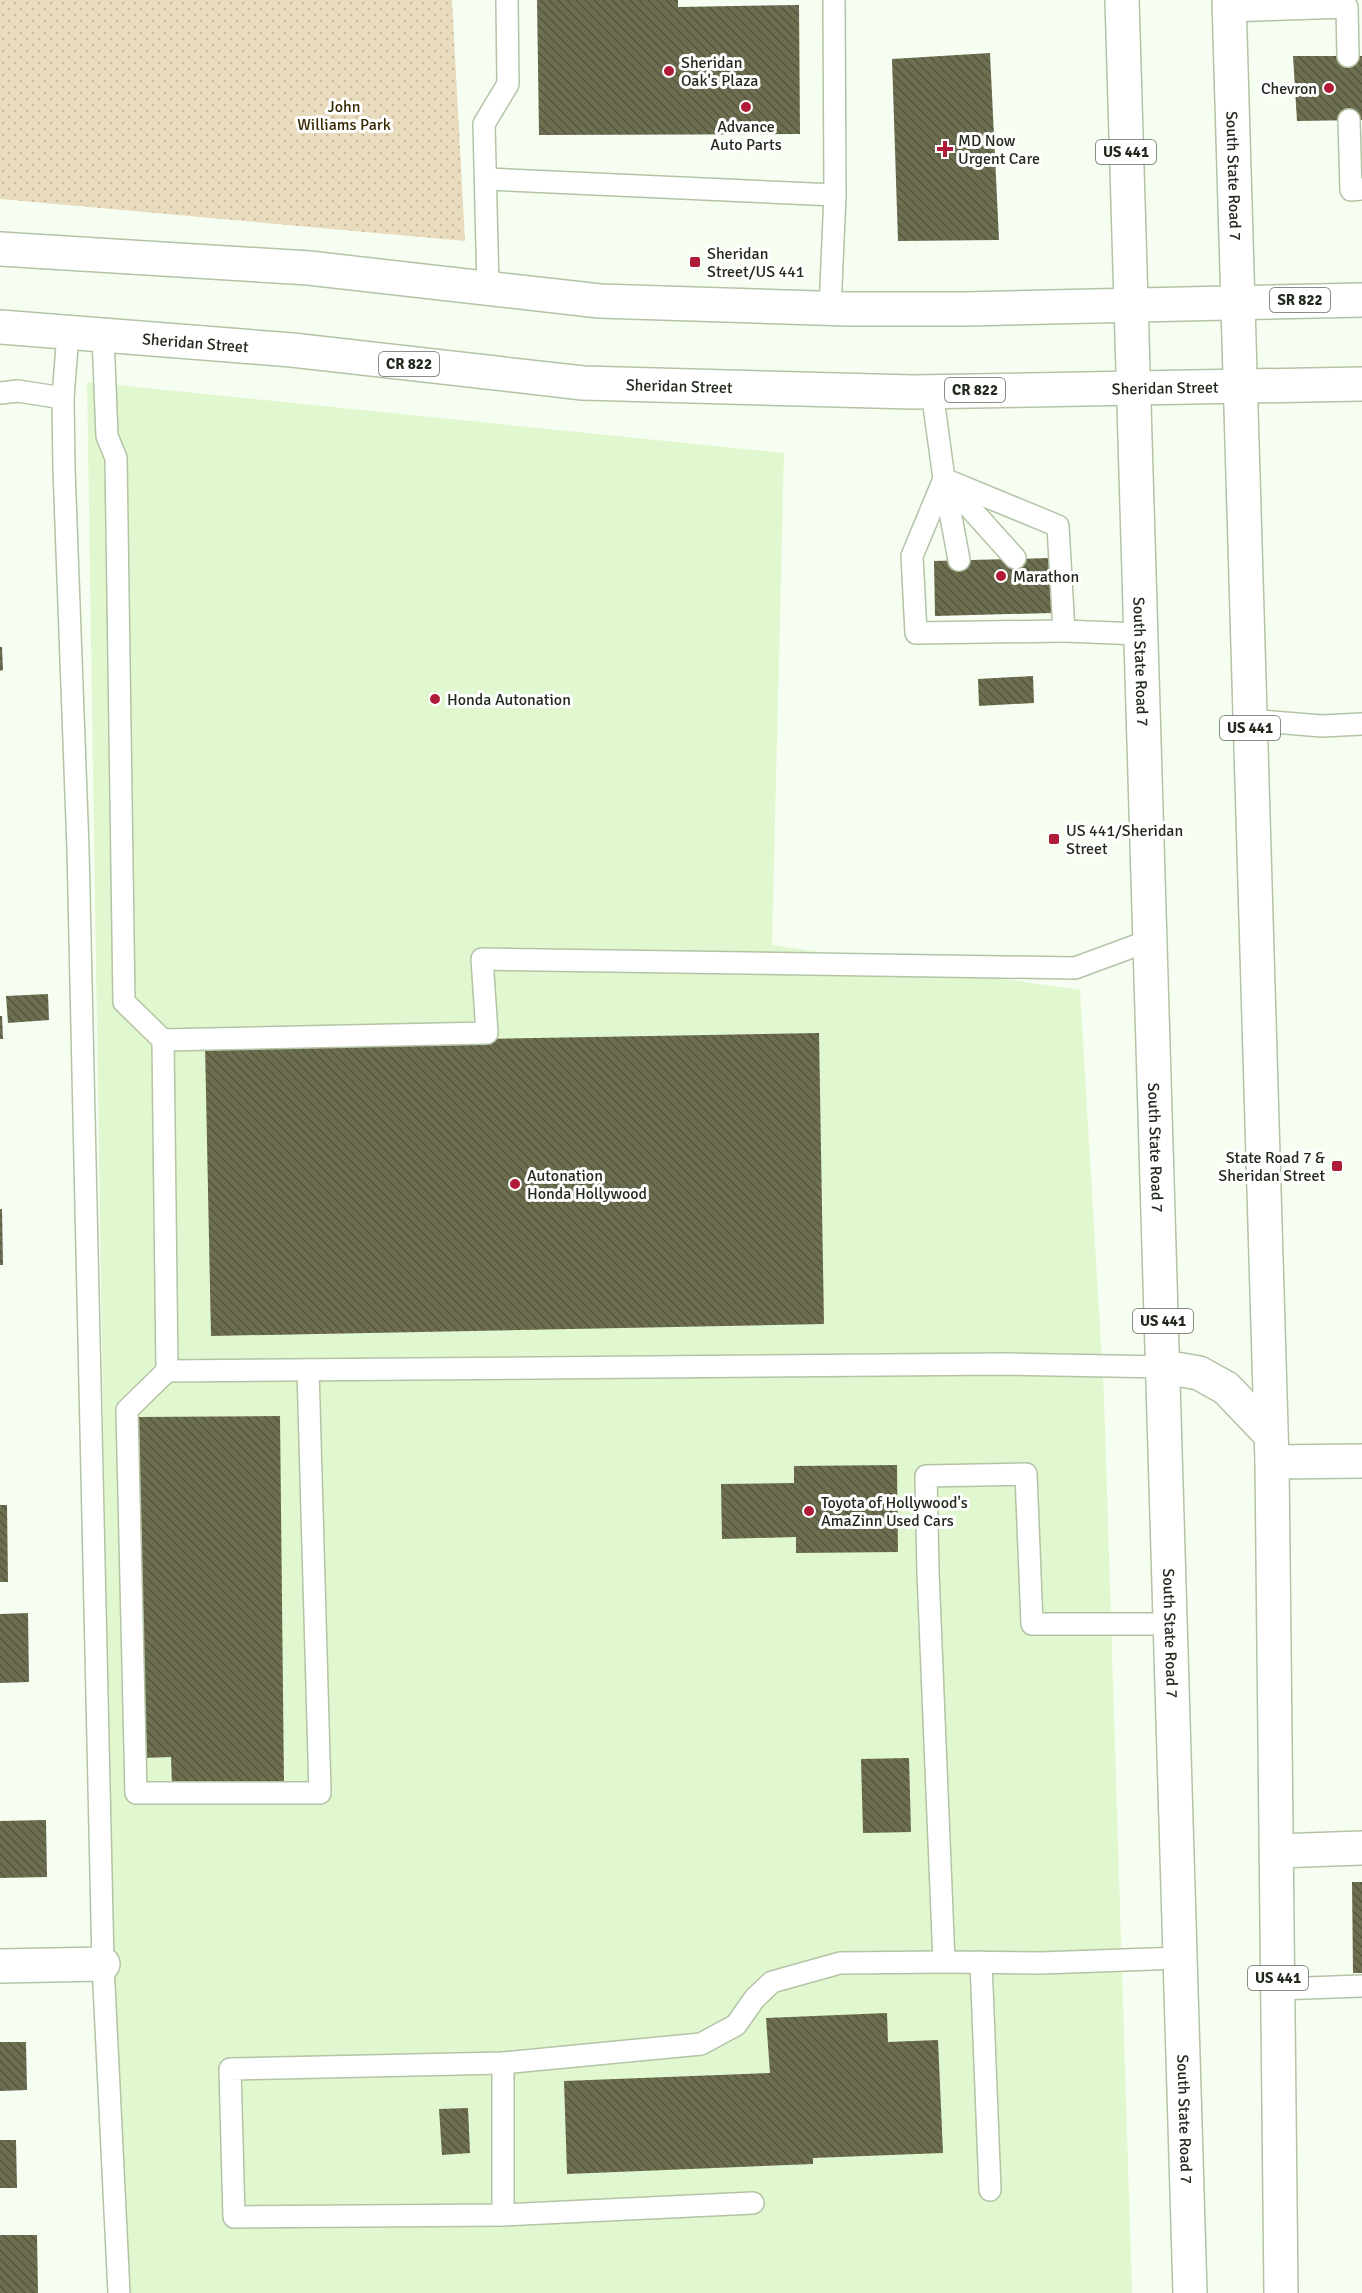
<svg xmlns="http://www.w3.org/2000/svg" width="1362" height="2293" font-family="Signika,sans-serif">
<style>
.built{fill:#e0f7d0}
.park{fill:url(#park-dots)}
.building{fill:url(#building-back-hatch)}
.lines{fill:none;stroke-linecap:round;stroke-linejoin:round}
.service-casing{stroke:#b2c4a5;stroke-width:24}
.minor-casing{stroke:#b2c4a5;stroke-width:36}
.primary-casing{stroke:#b2c4a5;stroke-width:36}
.service{stroke:#fff;stroke-width:21}
.minor{stroke:#fff;stroke-width:33}
.primary{stroke:#fff;stroke-width:33}
.poi-dot{fill:#b01c37;stroke:#fff;stroke-width:2}
.labels{text-anchor:middle;stroke-width:6;stroke-linejoin:round;paint-order:stroke}
.shield{fill:#fff;stroke:#646961;stroke-width:1.5}
.shield-label{font-size:15px;font-weight:bold;fill:#22291d}
.poi-label{font-size:16px;fill:#22291d;stroke:#fff;text-anchor:start}
.park-label{font-size:16px;fill:#372800;stroke:#fff}
.street-label{font-size:16px;fill:#22291d;stroke:#fff}
</style>
<defs>
<pattern id="park-dots" width="8" height="8" patternUnits="userSpaceOnUse" patternTransform="scale(1.5)"><rect width="8" height="8" fill="#e9dbbd"/><path d="M2 2h.1M6 6h.1" fill="none" stroke="#c8bca2" stroke-width="1.8" stroke-linecap="round"/></pattern>
<pattern id="building-back-hatch" width="6" height="6" patternUnits="userSpaceOnUse" patternTransform="scale(1.5)"><rect width="6" height="6" fill="#6e6f51"/><path d="M-1 5l2 2M0 0l6 6M5-1l2 2" fill="none" stroke="#55563f"/></pattern>
</defs>
<rect width="100%" height="100%" fill="#f6fef1"/>
<path class="built" d="M87 382 784 453 772 945 1080 990 1104 1396 1132 2293H110L103 1411Z"/>
<path class="park" d="M0 0H452L465 241 0 199Z"/>
<g class="building">
<path d="M537 0H678V7L799 5 800 134 539 135Z"/>
<path d="M990 53 999 240 898 241 892 59Z"/>
<path d="M1293 56H1362V120L1297 121Z"/>
<path d="M1050 558 1052 613 935 616 934 561Z"/>
<path d="M0 647H2L3 670 0 671Z"/>
<path d="M1033 676 1034 703 979 706 978 679Z"/>
<path d="M48 994 49 1020 8 1023 6 996Z"/>
<path d="M0 1016H2L3 1039H0Z"/>
<path d="M819 1033 824 1324 211 1336 205 1044Z"/>
<path d="M0 1209H2L3 1265H0Z"/>
<path d="M280 1416 284 1786H172L171 1757 143 1758 139 1417Z"/>
<path d="M897 1465 898 1552 796 1553V1537L722 1539 721 1484 794 1483V1466Z"/>
<path d="M0 1505H7L8 1582H0Z"/>
<path d="M28 1613 29 1682 0 1683V1614Z"/>
<path d="M909 1758 911 1832 863 1833 861 1759Z"/>
<path d="M46 1820 47 1877 0 1878V1821Z"/>
<path d="M1352 1882H1362V1973H1353Z"/>
<path d="M887 2013 888 2042 938 2040 943 2153 813 2158V2164L567 2174 564 2081 770 2073 766 2018Z"/>
<path d="M0 2042H26L27 2090 0 2091Z"/>
<path d="M468 2108 470 2153 442 2155 439 2109Z"/>
<path d="M0 2140H16L17 2188H0Z"/>
<path d="M0 2235H37L38 2293H0Z"/>
</g>
<g class="lines">
<defs>
<g id="service">
<path d="M1229 11 1347 7 1348 56"/>
<path d="M1349 120 1351 190 1362 189"/>
<path d="M486 179 835 195"/>
<path d="M488 288 484 124 508 84 507 0"/>
<path d="M830 309 835 195 834 0"/>
<path d="M68 333 63 398 64 469 78 849 103 1964 119 2293"/>
<path d="M103 336 107 436 116 458 124 1002 163 1040 167 1371 1004 1364 1164 1367"/>
<path d="M932 391 944 479 1058 526 1064 631 1140 634"/>
<path d="M0 393 18 391 63 398"/>
<path d="M944 479 912 556 916 633 1064 631"/>
<path d="M959 560 944 479 1015 558"/>
<path d="M1250 720 1322 726 1362 724"/>
<path d="M163 1040 487 1033 482 959 1075 968 1151 940"/>
<path d="M167 1371 127 1410 136 1793H320L308 1370"/>
<path d="M944 1962 928 1572 926 1476 1026 1474 1032 1624H1171"/>
<path d="M981 1962 990 2190"/>
<path d="M1278 1989 1362 1986"/>
<path d="M503 2063V2215"/>
<path d="M753 2203 503 2215 234 2217 230 2069 503 2063 701 2044 736 2025 755 1998 772 1982 840 1963 944 1962 1041 1963 1180 1958"/>
</g>
<g id="minor">
<path d="M1272 1462 1362 1461"/>
<path d="M1277 1851 1362 1848"/>
<path d="M0 1966 103 1964"/>
</g>
<g id="primary">
<path id="s1" d="M1122 0C1143 764 1169 1529 1190 2293"/>
<path id="s2" d="M1229 0 1272 1462 1281 2293"/>
<path d="M0 249 309 268 600 301 848 309H965L1362 300"/>
<path id="s3" d="M0 327 292 350 583 383 913 392 1362 384"/>
<path d="M1164 1367 1199 1373 1226 1388 1270 1434"/>
</g>
</defs>
<use href="#service" class="service-casing"/>
<use href="#minor" class="minor-casing"/>
<use href="#primary" class="primary-casing"/>
<use href="#service" class="service"/>
<use href="#minor" class="minor"/>
<use href="#primary" class="primary"/>
</g>
<g class="poi-dot">
<circle cx="669" cy="71" r="6"/>
<circle cx="1329" cy="88" r="6"/>
<circle cx="746" cy="107" r="6"/>
<path d="M942 140h6v6h6v6h-6v6h-6v-6h-6v-6h6z"/>
<rect x="689" y="256" width="12" height="12" rx="3"/>
<circle cx="1001" cy="576" r="6"/>
<circle cx="435" cy="699" r="6"/>
<rect x="1048" y="833" width="12" height="12" rx="3"/>
<rect x="1331" y="1160" width="12" height="12" rx="3"/>
<circle cx="515" cy="1184" r="6"/>
<circle cx="809" cy="1511" r="6"/>
</g>
<g class="labels">
<g class="shield">
<rect x="1096" y="140" width="60" height="24" rx="4.5"/>
<rect x="1270" y="288" width="60" height="24" rx="4.5"/>
<rect x="379" y="352" width="60" height="24" rx="4.5"/>
<rect x="945" y="378" width="60" height="24" rx="4.5"/>
<rect x="1220" y="716" width="60" height="24" rx="4.5"/>
<rect x="1133" y="1309" width="60" height="24" rx="4.5"/>
<rect x="1248" y="1966" width="60" height="24" rx="4.5"/>
</g>
<g class="shield-label">
<text x="1126" y="157">US 441</text>
<text x="1300" y="305">SR 822</text>
<text x="409" y="369">CR 822</text>
<text x="975" y="395">CR 822</text>
<text x="1250" y="733">US 441</text>
<text x="1163" y="1326">US 441</text>
<text x="1278" y="1983">US 441</text>
</g>
<g class="poi-label">
<text x="681" y="68">Sheridan<tspan x="681" dy="18">Oak's Plaza</tspan></text>
<text x="1317" y="94" text-anchor="end">Chevron</text>
<text x="746" y="132" text-anchor="middle">Advance<tspan x="746" dy="18">Auto Parts</tspan></text>
<text x="958" y="146">MD Now<tspan x="958" dy="18">Urgent Care</tspan></text>
<text x="707" y="259">Sheridan<tspan x="707" dy="18">Street/US 441</tspan></text>
<text x="1013" y="582">Marathon</text>
<text x="447" y="705">Honda Autonation</text>
<text x="1066" y="836">US 441/Sheridan<tspan x="1066" dy="18">Street</tspan></text>
<text x="1325" y="1163" text-anchor="end">State Road 7 &amp;<tspan x="1325" dy="18">Sheridan Street</tspan></text>
<text x="527" y="1181">Autonation<tspan x="527" dy="18">Honda Hollywood</tspan></text>
<text x="821" y="1508">Toyota of Hollywood's<tspan x="821" dy="18">AmaZinn Used Cars</tspan></text>
</g>
<g class="park-label">
<text x="344" y="112">John<tspan x="344" dy="18">Williams Park</tspan></text>
</g>
<g class="street-label">
<text dy="6" stroke="none"><textPath href="#s2" startOffset="176">South State Road 7</textPath></text>
<text dy="6" stroke="none"><textPath href="#s3" startOffset="196">Sheridan Street</textPath></text>
<text dy="6" stroke="none"><textPath href="#s3" startOffset="682">Sheridan Street</textPath></text>
<text dy="6" stroke="none"><textPath href="#s3" startOffset="1168">Sheridan Street</textPath></text>
<text dy="6" stroke="none"><textPath href="#s1" startOffset="662">South State Road 7</textPath></text>
<text dy="6" stroke="none"><textPath href="#s1" startOffset="1148">South State Road 7</textPath></text>
<text dy="6" stroke="none"><textPath href="#s1" startOffset="1634">South State Road 7</textPath></text>
<text dy="6" stroke="none"><textPath href="#s1" startOffset="2120">South State Road 7</textPath></text>
</g>
</g>
</svg>
